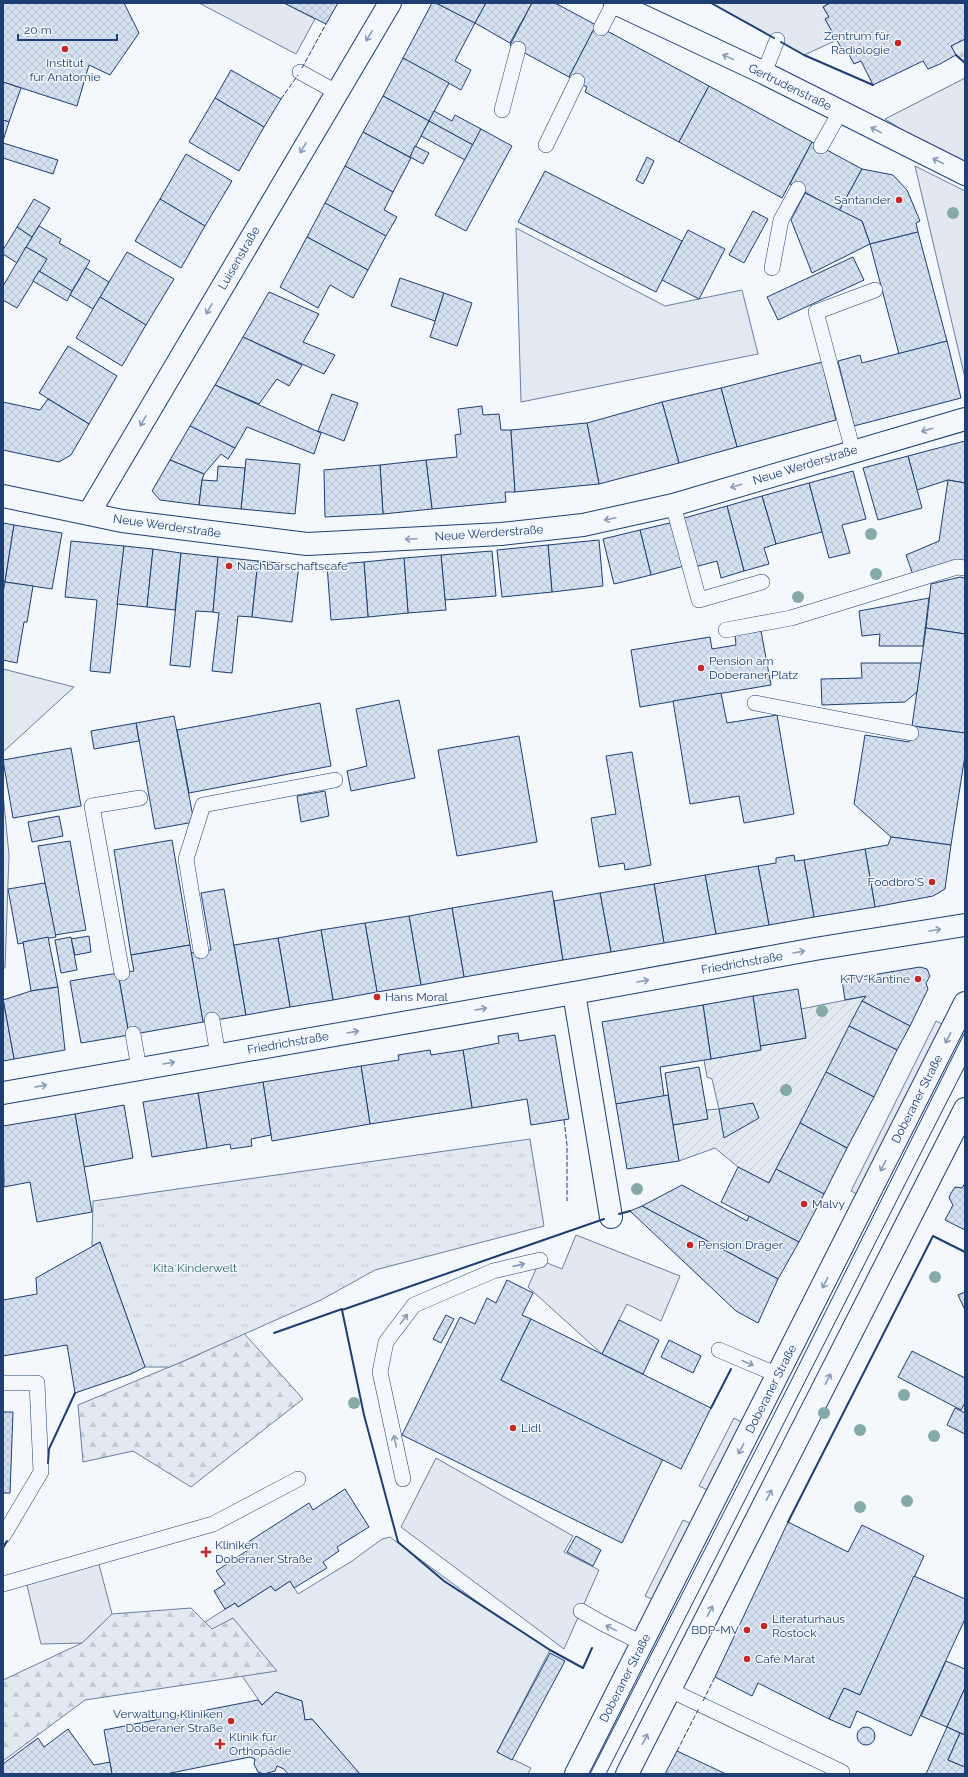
<svg xmlns="http://www.w3.org/2000/svg" width="968" height="1777" font-family="Raleway,sans-serif">
<style>
.grass{fill:#e3e9f0;stroke:#687fa3}
.forest{fill:url(#forest-firs);stroke:#687fa3}
.park{fill:url(#park-tufts);stroke:#687fa3}
.garden{fill:url(#garden-furrows);stroke:#687fa3}
.parking{fill:#e3e8f0;stroke:#687fa3}
.building{fill:url(#building-cross-hatch);stroke:#1d3f73}
.lines{fill:none;stroke-linecap:round;stroke-linejoin:round}
.lane-casing{stroke:#1d3f73;stroke-width:16}
.street-casing{stroke:#1d3f73;stroke-width:24}
.secondary-casing{stroke:#1d3f73;stroke-width:24}
.lane{stroke:#f4f7fb;stroke-width:15}
.street{stroke:#f4f7fb;stroke-width:22}
.secondary{stroke:#f4f7fb;stroke-width:22}
.tram{stroke:#1d3f73;stroke-width:1}
.fence{stroke:#1d3f73;stroke-width:1;stroke-dasharray:5 2;stroke-linecap:butt}
.wall{stroke:#1d3f73;stroke-width:2}
.tree{fill:#86aba6}
.oneway{stroke:#889bb7}
.poi-dot{fill:#c62828;stroke:#f4f7fb;stroke-width:1.5}
.labels{text-anchor:middle;stroke-width:3;stroke-linejoin:round;paint-order:stroke}
.poi-label{font-size:12px;fill:#1d3f73;stroke:#f4f7fb;text-anchor:start}
.street-label{font-size:12px;fill:#1d3f73;stroke:#f4f7fb}
.park-label{font-size:12px;fill:#2c6c60;stroke:#f4f7fb}
</style>
<defs>
<pattern id="forest-firs" width="22" height="20" patternUnits="userSpaceOnUse"><rect width="22" height="20" fill="#e3e9f0"/><path d="M5 1l3.5 6h-7zM16 11l3.5 6h-7z" fill="#c2c9d1"/></pattern>
<pattern id="park-tufts" width="24" height="20" patternUnits="userSpaceOnUse"><rect width="24" height="20" fill="#e3e9f0"/><path d="M3 7l-1-3M5 7V3M7 7l1-3M15 17l-1-3M17 17v-4M19 17l1-3" fill="none" stroke="#c2c9d1"/></pattern>
<pattern id="garden-furrows" width="10" height="10" patternUnits="userSpaceOnUse"><rect width="10" height="10" fill="#e3e9f0"/><path d="M-1 1l2-2M0 10L10 0M9 11l2-2" fill="none" stroke="#c2c9d1"/></pattern>
<pattern id="building-cross-hatch" width="8" height="8" patternUnits="userSpaceOnUse"><rect width="8" height="8" fill="#d5e0f0"/><path d="M0 0l8 8M0 8l8-8" fill="none" stroke="#b6c1d1"/></pattern>
</defs>
<rect width="100%" height="100%" fill="#f4f7fb"/>
<g class="grass">
<path d="M516 228 665 306 742 290 758 354 521 402Z"/>
<path d="M3 669 74 687 3 752Z"/>
<path d="M3 793 9 855 5 968H3Z"/>
<path d="M390 1537 483 1606 550 1650 497 1752 531 1768 528 1774H360L312 1719 305 1720 302 1701 276 1692 262 1705 205 1622 235 1603 238 1607 271 1586 275 1591 290 1581 298 1594 352 1561 382 1539Z"/>
</g>
<g class="forest">
<path d="M965 39V63L956 55 951 46Z"/>
<path d="M241 1330 303 1399 191 1487 133 1451 83 1462 78 1405 198 1355Z"/>
<path d="M191 1608 212 1629 233 1618 277 1671 85 1700 3 1761V1680L82 1643 112 1614Z"/>
</g>
<path class="park" d="M530 1139 544 1226 375 1270 321 1300 170 1367H145L100 1242 92 1246 93 1201Z"/>
<path class="garden" d="M866 996 769 1183 738 1167 715 1148 679 1161 673 1125 707 1119 706 1110 719 1109 712 1079 707 1077 704 1060 761 1050 760 1046 806 1038 801 1009Z"/>
<g class="parking">
<path d="M199 3H284L315 19 296 54Z"/>
<path d="M711 3H830L823 7 829 17 825 19 837 40 804 55Z"/>
<path d="M965 78V162L907 133 885 119Z"/>
<path d="M915 166 965 191V378Z"/>
<path d="M936 1021 946 1026 861 1196 851 1191Z"/>
<path d="M576 1235 680 1276 661 1321 627 1304 602 1354 528 1287 540 1260 562 1269Z"/>
<path d="M734 1418 745 1424 710 1491 699 1486Z"/>
<path d="M436 1458 573 1536 564 1552 599 1570 564 1649 401 1527Z"/>
<path d="M683 1520 694 1525 656 1601 645 1596Z"/>
<path d="M97 1557 112 1614 82 1643 41 1644 25 1577Z"/>
</g>
<g class="building">
<path d="M3 3H124L139 33 110 75 89 65 77 106 3 82Z"/>
<path d="M284 3H338L326 24Z"/>
<path d="M432 3H436L475 23 455 61 471 70 461 90 403 58Z"/>
<path d="M436 3H486L475 23Z"/>
<path d="M486 3H532L510 43 475 23Z"/>
<path d="M532 3H555L596 25 569 77 510 45Z"/>
<path d="M830 3H965V39L951 46 956 55 940 64 928 69 923 61 873 85 861 61 854 64 847 51 844 53 825 19 829 17 823 7Z"/>
<path d="M596 25 709 86 679 142 585 92 587 87 569 77Z"/>
<path d="M403 58 449 83 429 121 383 96Z"/>
<path d="M231 70 281 99 264 127 215 98Z"/>
<path d="M3 82 21 88 9 122 3 120Z"/>
<path d="M709 86 812 142 782 198 679 142Z"/>
<path d="M383 96 429 121 410 157 363 132Z"/>
<path d="M215 98 264 127 239 171 189 142Z"/>
<path d="M434 111 452 121 455 115 481 129 473 145 429 121Z"/>
<path d="M3 120 9 122 3 141Z"/>
<path d="M429 121 473 145 465 160 421 136Z"/>
<path d="M481 129 512 146 466 231 435 215Z"/>
<path d="M363 132 411 158 393 192 345 166Z"/>
<path d="M812 142 862 169 839 211 790 184Z"/>
<path d="M3 143 58 160 53 174 3 158Z"/>
<path d="M415 146 429 153 423 164 410 157Z"/>
<path d="M186 154 232 181 205 226 160 199Z"/>
<path d="M647 157 654 161 643 184 636 180Z"/>
<path d="M345 166 393 192 384 210 397 217 386 236 325 203Z"/>
<path d="M862 169 893 175 907 190 920 221 916 223 918 232 870 244 862 221 839 211Z"/>
<path d="M545 171 682 241 656 292 518 222Z"/>
<path d="M805 193 862 221 870 244 812 273 791 220Z"/>
<path d="M34 199 50 208 32 237 17 227Z"/>
<path d="M160 199 205 226 181 268 135 241Z"/>
<path d="M325 203 386 236 368 270 307 237Z"/>
<path d="M753 211 768 219 744 263 729 255Z"/>
<path d="M39 226 61 239 59 243 90 261 72 291 39 271 47 259 26 247Z"/>
<path d="M17 227 32 237 17 263 3 254V250Z"/>
<path d="M688 230 725 249 699 299 662 280Z"/>
<path d="M918 232 947 341 899 354 870 244Z"/>
<path d="M307 237 368 270 353 298 330 285 318 308 280 287Z"/>
<path d="M26 247 47 259 17 308 3 300V286Z"/>
<path d="M127 252 174 279 146 325 100 297Z"/>
<path d="M853 257 864 280 778 320 767 297Z"/>
<path d="M86 268 109 282 93 309 70 295Z"/>
<path d="M39 271 72 291 67 301 33 281Z"/>
<path d="M400 278 444 293 435 321 391 306Z"/>
<path d="M269 292 319 314 303 342 335 355 324 374 243 337Z"/>
<path d="M444 293 472 303 457 346 430 337Z"/>
<path d="M100 297 146 325 122 366 76 338Z"/>
<path d="M243 337 302 365 289 386 277 379 259 404 215 385Z"/>
<path d="M947 341 961 398 854 426 838 361 860 355 862 363Z"/>
<path d="M68 346 117 376 89 424 39 393Z"/>
<path d="M822 362 836 420 737 447 721 388Z"/>
<path d="M215 385 321 433 314 454 247 427 235 448 190 426Z"/>
<path d="M721 388 737 447 679 463 662 402Z"/>
<path d="M332 394 358 403 344 441 318 431Z"/>
<path d="M48 399 89 424 71 455 59 462 3 450V402L40 410Z"/>
<path d="M662 402 679 463 599 484 587 423Z"/>
<path d="M482 406 483 415 499 414 501 430H511L515 492H505L506 502 432 509 426 460 457 457 455 435 461 434 458 409Z"/>
<path d="M587 423 599 484 515 492 511 430Z"/>
<path d="M190 426 235 448 228 459 221 454 204 474 170 460Z"/>
<path d="M965 441V483L948 480 917 490 908 456Z"/>
<path d="M908 456 922 508 878 520 863 468Z"/>
<path d="M246 459 300 464 295 514 241 509Z"/>
<path d="M170 460 204 474 202 480 199 505 160 500 152 491Z"/>
<path d="M426 460 432 509 383 514 380 465Z"/>
<path d="M380 465 383 514 325 517 324 470Z"/>
<path d="M218 466 245 468 241 509 199 505 202 480 217 481Z"/>
<path d="M853 471 866 519 842 525 850 553 829 558 809 483Z"/>
<path d="M948 480 965 483V562L913 575 906 555 939 541Z"/>
<path d="M809 483 822 532 776 544 762 496Z"/>
<path d="M762 496 776 544 764 548 769 564 744 571 727 506Z"/>
<path d="M727 506 744 571 721 578 717 561 695 567 681 519Z"/>
<path d="M674 522 684 566 651 575 640 530Z"/>
<path d="M3 523 14 525 5 582 3 581Z"/>
<path d="M14 525 62 533 52 589 5 582Z"/>
<path d="M640 530 651 575 614 584 603 539Z"/>
<path d="M599 540 603 586 552 592 548 545Z"/>
<path d="M71 541 124 546 110 673 90 671 97 600 65 597Z"/>
<path d="M548 545 552 592 502 597 497 550Z"/>
<path d="M124 546 153 549 147 607 117 604Z"/>
<path d="M153 549 181 553 175 610 147 607Z"/>
<path d="M492 551 496 596 445 600 441 555Z"/>
<path d="M181 553 218 557 213 612 196 611 190 667 170 665Z"/>
<path d="M441 555 446 610 408 613 404 558Z"/>
<path d="M218 557 258 561 252 617 238 616 232 673 212 671 219 613 213 612Z"/>
<path d="M404 558 408 613 368 617 364 562Z"/>
<path d="M258 561 299 565 292 622 252 617Z"/>
<path d="M364 562 368 617 331 620 327 565Z"/>
<path d="M960 577 965 578V634L926 628 931 584Z"/>
<path d="M5 582 33 586 27 622H24L17 663 3 660V592Z"/>
<path d="M929 598 923 646H879L880 634 862 636 859 611Z"/>
<path d="M926 628 965 634V733L912 726Z"/>
<path d="M761 631 771 685 640 707 631 650 710 637 712 649 736 645 735 635Z"/>
<path d="M861 663H921L917 692 905 702 822 705 821 679 862 678Z"/>
<path d="M721 693 727 723 777 715 794 814 744 823 739 796 690 804 673 701Z"/>
<path d="M399 700 415 778 351 791 347 771 367 766 356 709Z"/>
<path d="M320 703 331 766 189 793 177 730Z"/>
<path d="M174 716 194 822 155 829 136 723Z"/>
<path d="M136 723 139 741 94 749 91 731Z"/>
<path d="M912 726 965 733V755L951 845 891 837 854 804 865 735 909 742Z"/>
<path d="M519 736 537 842 457 856 438 750Z"/>
<path d="M71 748 81 806 13 818 3 760Z"/>
<path d="M632 752 651 865 625 870 624 863 599 867 591 818 616 814 606 756Z"/>
<path d="M325 791 329 816 301 822 297 796Z"/>
<path d="M59 816 63 836 32 842 28 822Z"/>
<path d="M891 837 951 845 945 889 933 896 875 907 865 849 888 845Z"/>
<path d="M172 840 190 945 131 955 114 850Z"/>
<path d="M70 841 86 930 55 935 38 846Z"/>
<path d="M865 849 875 907 814 917 804 860Z"/>
<path d="M794 855 795 861 804 860 814 917 769 925 758 866 776 863V858Z"/>
<path d="M758 866 769 925 716 934 705 875Z"/>
<path d="M705 875 716 934 664 943 654 884Z"/>
<path d="M45 883 56 937 23 942V943L18 944 8 889Z"/>
<path d="M654 884 664 943 611 952 600 893Z"/>
<path d="M224 889 246 1015 203 1022 191 953 211 950 201 893Z"/>
<path d="M552 891 563 960 464 977 452 908Z"/>
<path d="M600 893 611 952 563 960 554 901Z"/>
<path d="M452 908 464 977 421 985 409 916Z"/>
<path d="M409 916 421 985 377 992 365 923Z"/>
<path d="M365 923 377 992 333 1000 321 930Z"/>
<path d="M321 930 333 1000 290 1007 278 938Z"/>
<path d="M89 936 91 952 75 955 71 939Z"/>
<path d="M48 937 58 987 31 991 23 942Z"/>
<path d="M71 937 77 970 61 973 55 940Z"/>
<path d="M278 938 290 1007 246 1015 234 945Z"/>
<path d="M190 945 203 1022 129 1035 118 973 134 971 131 955Z"/>
<path d="M920 967 927 969 930 976 926 983 928 989 910 1026 862 1001 866 996 845 1000 842 980Z"/>
<path d="M118 973 129 1035 81 1043 70 981Z"/>
<path d="M58 987 65 1050 14 1059 3 1000 31 991Z"/>
<path d="M798 989 806 1038 760 1046 753 996Z"/>
<path d="M753 996 761 1050 711 1059 703 1005Z"/>
<path d="M3 999 14 1059 3 1061Z"/>
<path d="M862 1001 910 1026 897 1050 849 1026Z"/>
<path d="M703 1005 711 1059 660 1067 664 1096 616 1104 602 1022Z"/>
<path d="M849 1026 897 1050 874 1097 826 1072Z"/>
<path d="M518 1033 519 1041 555 1035 569 1119 531 1125 527 1099 472 1108 463 1050 499 1043 498 1036Z"/>
<path d="M430 1050 431 1055 463 1050 472 1108 370 1124 361 1066 399 1060 398 1055Z"/>
<path d="M361 1066 370 1124 272 1141 263 1082Z"/>
<path d="M699 1067 708 1119 673 1125 665 1073Z"/>
<path d="M826 1072 874 1097 847 1148 800 1123Z"/>
<path d="M263 1082 271 1135 251 1139 252 1146 231 1149 230 1144 207 1148 198 1093Z"/>
<path d="M198 1093 207 1148 152 1157 143 1102Z"/>
<path d="M668 1095 679 1161 627 1169 616 1104Z"/>
<path d="M753 1103 759 1118 724 1138 719 1109Z"/>
<path d="M124 1105 133 1158 84 1167 75 1114Z"/>
<path d="M75 1114 92 1212 37 1222 30 1182 4 1187 3 1126Z"/>
<path d="M800 1123 847 1148 824 1194 776 1169Z"/>
<path d="M738 1167 769 1183 776 1169 824 1194 799 1242 721 1202Z"/>
<path d="M965 1183V1230L945 1220 953 1205 949 1198 951 1193 955 1187 962 1188Z"/>
<path d="M682 1185 747 1221 749 1216 799 1242 778 1279 642 1206Z"/>
<path d="M642 1206 778 1279 758 1323 736 1311 630 1211Z"/>
<path d="M100 1242 145 1367 131 1374 75 1393 67 1345 3 1356V1300L37 1294 36 1278Z"/>
<path d="M507 1280 533 1293 522 1315 531 1319 501 1380 663 1459 622 1543 402 1435 460 1317 475 1324 487 1298 496 1303Z"/>
<path d="M965 1292V1310L958 1295Z"/>
<path d="M446 1315 454 1319 441 1343 433 1339Z"/>
<path d="M531 1319 711 1408 681 1469 501 1380Z"/>
<path d="M619 1320 659 1340 643 1374 602 1354Z"/>
<path d="M669 1340 701 1356 693 1373 661 1357Z"/>
<path d="M912 1351 965 1378V1403L961 1410 898 1377Z"/>
<path d="M955 1408 965 1413V1434L947 1425Z"/>
<path d="M3 1412H13L10 1493H3Z"/>
<path d="M345 1489 369 1527 337 1547 339 1551 323 1562 327 1568 294 1588 290 1581 275 1591 271 1586 238 1607 235 1603 225 1609 214 1591 225 1584 216 1571 248 1550 245 1544 309 1503 313 1510Z"/>
<path d="M788 1522 848 1552 862 1525 924 1556 860 1695 844 1688 829 1719 758 1683 752 1696 715 1677Z"/>
<path d="M576 1536 601 1550 593 1566 567 1552Z"/>
<path d="M914 1576 965 1599V1619L911 1736 857 1711 850 1728 829 1719 844 1688 860 1695Z"/>
<path d="M550 1653 565 1661 512 1760 497 1752Z"/>
<path d="M946 1661 965 1669V1688L947 1727 921 1716Z"/>
<path d="M965 1688V1735L947 1727Z"/>
<path d="M276 1692 302 1701 305 1720 312 1719 360 1774H288L284 1769 277 1766 275 1771 264 1774 258 1772 254 1764 255 1759 250 1757 166 1774H112L104 1730 258 1700 262 1705Z"/>
<circle cx="866" cy="1736" r="9"/>
<path d="M947 1727 960 1733 948 1760 965 1767V1774H926Z"/>
<path d="M68 1729 94 1765 110 1762 112 1774H3V1764L38 1738 44 1747Z"/>
<path d="M960 1733 965 1735V1767L948 1760Z"/>
<path d="M677 1751 726 1774H665Z"/>
</g>
<g class="lines">
<defs>
<g id="lane">
<path d="M601 28 614 3"/>
<path d="M300 72 336 92"/>
<path d="M764 73 777 40"/>
<path d="M502 110 518 49"/>
<path d="M546 145 577 81"/>
<path d="M821 146 840 112"/>
<path d="M772 268 781 220 798 189"/>
<path d="M853 451 816 312 875 290"/>
<path d="M673 505 699 600 762 582"/>
<path d="M726 630 791 618 957 567 965 568"/>
<path d="M755 703 911 733"/>
<path d="M201 951 186 859 203 805 335 780"/>
<path d="M122 973 92 806 140 798"/>
<path d="M212 1020 218 1055"/>
<path d="M133 1034 139 1069"/>
<path d="M719 1350 778 1375"/>
<path d="M3 1383H37L41 1472 3 1536"/>
<path d="M403 1479 380 1372 386 1342 414 1305 493 1271 540 1260"/>
<path d="M3 1584 213 1524 298 1479"/>
<path d="M581 1611 604 1624 642 1643"/>
<path d="M670 1690 842 1772 841 1774"/>
</g>
<g id="street">
<path d="M615 3 764 73 965 174"/>
<path d="M3 496 122 521 307 544 501 534 583 525 673 505 965 419"/>
<path d="M89 513 390 3"/>
<path d="M574 993 611 1217"/>
<path d="M3 1093 574 993 815 949 965 925"/>
</g>
<g id="secondary">
<path d="M576 1774 965 1003"/>
<path d="M627 1774 965 1109"/>
</g>
</defs>
<use href="#lane" class="lane-casing"/>
<use href="#street" class="street-casing"/>
<use href="#secondary" class="secondary-casing"/>
<use href="#lane" class="lane"/>
<use href="#street" class="street"/>
<use href="#secondary" class="secondary"/>
<g class="tram">
<path d="M590 1774 791 1381 965 1032"/>
<path d="M606 1774 965 1066"/>
</g>
<g class="fence">
<path d="M302 68 326 24"/>
<path d="M281 99 298 75"/>
<path d="M564 1120 567 1145V1201"/>
<path d="M703 1701 715 1677"/>
<path d="M677 1751 699 1708"/>
</g>
<g class="wall">
<path d="M711 3 774 38"/>
<path d="M781 42 804 55 873 85"/>
<path d="M956 55 965 63"/>
<path d="M619 1214 630 1211"/>
<path d="M274 1333 342 1309"/>
<path d="M711 1408 731 1369"/>
<path d="M48 1463 49 1449 75 1393"/>
<path d="M788 1522 933 1236 965 1252"/>
<path d="M3 1548 7 1541"/>
<path d="M592 1648 583 1668 550 1650 444 1581 398 1542 364 1415 342 1310 604 1219"/>
</g>
</g>
<g class="tree">
<circle cx="953" cy="213" r="6"/>
<circle cx="871" cy="534" r="6"/>
<circle cx="876" cy="574" r="6"/>
<circle cx="798" cy="597" r="6"/>
<circle cx="822" cy="1011" r="6"/>
<circle cx="786" cy="1090" r="6"/>
<circle cx="637" cy="1189" r="6"/>
<circle cx="935" cy="1277" r="6"/>
<circle cx="904" cy="1395" r="6"/>
<circle cx="354" cy="1403" r="6"/>
<circle cx="824" cy="1413" r="6"/>
<circle cx="860" cy="1430" r="6"/>
<circle cx="934" cy="1436" r="6"/>
<circle cx="907" cy="1501" r="6"/>
<circle cx="860" cy="1507" r="6"/>
</g>
<defs><path id="oneway-shaft" d="M-6 0H5M1.5-3L5.5 0L1.5 3" fill="none" stroke-width="1.6" stroke-linecap="round" stroke-linejoin="round"/></defs>
<g class="oneway">
<use href="#oneway-shaft" transform="translate(369 36) rotate(121)"/>
<use href="#oneway-shaft" transform="translate(728 57) rotate(-155)"/>
<use href="#oneway-shaft" transform="translate(876 130) rotate(-153)"/>
<use href="#oneway-shaft" transform="translate(303 148) rotate(120)"/>
<use href="#oneway-shaft" transform="translate(938 161) rotate(-154)"/>
<use href="#oneway-shaft" transform="translate(209 309) rotate(120)"/>
<use href="#oneway-shaft" transform="translate(143 421) rotate(120)"/>
<use href="#oneway-shaft" transform="translate(927 430) rotate(164)"/>
<use href="#oneway-shaft" transform="translate(736 486) rotate(163)"/>
<use href="#oneway-shaft" transform="translate(610 519) rotate(168)"/>
<use href="#oneway-shaft" transform="translate(411 539) rotate(177)"/>
<use href="#oneway-shaft" transform="translate(935 930) rotate(-9)"/>
<use href="#oneway-shaft" transform="translate(799 952) rotate(-10)"/>
<use href="#oneway-shaft" transform="translate(643 981) rotate(-10)"/>
<use href="#oneway-shaft" transform="translate(481 1009) rotate(-10)"/>
<use href="#oneway-shaft" transform="translate(353 1032) rotate(-10)"/>
<use href="#oneway-shaft" transform="translate(948 1038) rotate(117)"/>
<use href="#oneway-shaft" transform="translate(169 1063) rotate(-10)"/>
<use href="#oneway-shaft" transform="translate(41 1086) rotate(-10)"/>
<use href="#oneway-shaft" transform="translate(883 1166) rotate(117)"/>
<use href="#oneway-shaft" transform="translate(519 1265) rotate(-13)"/>
<use href="#oneway-shaft" transform="translate(825 1283) rotate(117)"/>
<use href="#oneway-shaft" transform="translate(404 1319) rotate(-53)"/>
<use href="#oneway-shaft" transform="translate(748 1363) rotate(23)"/>
<use href="#oneway-shaft" transform="translate(828 1379) rotate(-63)"/>
<use href="#oneway-shaft" transform="translate(395 1441) rotate(-102)"/>
<use href="#oneway-shaft" transform="translate(741 1449) rotate(117)"/>
<use href="#oneway-shaft" transform="translate(769 1495) rotate(-63)"/>
<use href="#oneway-shaft" transform="translate(710 1611) rotate(-63)"/>
<use href="#oneway-shaft" transform="translate(611 1628) rotate(-154)"/>
<use href="#oneway-shaft" transform="translate(645 1739) rotate(-63)"/>
</g>
<g class="poi-dot">
<circle cx="898" cy="43" r="4"/>
<circle cx="65" cy="49" r="4"/>
<circle cx="899" cy="200" r="4"/>
<circle cx="229" cy="566" r="4"/>
<circle cx="701" cy="668" r="4"/>
<circle cx="932" cy="882" r="4"/>
<circle cx="918" cy="979" r="4"/>
<circle cx="377" cy="997" r="4"/>
<circle cx="804" cy="1204" r="4"/>
<circle cx="690" cy="1245" r="4"/>
<circle cx="513" cy="1428" r="4"/>
<path d="M204 1546h4v4h4v4h-4v4h-4v-4h-4v-4h4z"/>
<circle cx="764" cy="1626" r="4"/>
<circle cx="747" cy="1630" r="4"/>
<circle cx="747" cy="1659" r="4"/>
<circle cx="231" cy="1721" r="4"/>
<path d="M218 1738h4v4h4v4h-4v4h-4v-4h-4v-4h4z"/>
</g>
<g class="labels">
<g class="poi-label">
<text x="890" y="40" text-anchor="end">Zentrum für<tspan x="890" dy="14">Radiologie</tspan></text>
<text x="65" y="67" text-anchor="middle">Institut<tspan x="65" dy="14">für Anatomie</tspan></text>
<text x="891" y="204" text-anchor="end">Santander</text>
<text x="237" y="570">Nachbarschaftscafe</text>
<text x="709" y="665">Pension am<tspan x="709" dy="14">Doberaner Platz</tspan></text>
<text x="924" y="886" text-anchor="end">Foodbro'S</text>
<text x="910" y="983" text-anchor="end">KTV-Kantine</text>
<text x="385" y="1001">Hans Moral</text>
<text x="812" y="1208">Malvy</text>
<text x="698" y="1249">Pension Dräger</text>
<text x="521" y="1432">Lidl</text>
<text x="215" y="1549">Kliniken<tspan x="215" dy="14">Doberaner Straße</tspan></text>
<text x="772" y="1623">Literaturhaus<tspan x="772" dy="14">Rostock</tspan></text>
<text x="739" y="1634" text-anchor="end">BDP-MV</text>
<text x="755" y="1663">Café Marat</text>
<text x="223" y="1718" text-anchor="end">Verwaltung Kliniken<tspan x="223" dy="14">Doberaner Straße</tspan></text>
<text x="229" y="1741">Klinik für<tspan x="229" dy="14">Orthopädie</tspan></text>
</g>
<g class="street-label">
<text transform="translate(790 87) rotate(26)" y="4">Gertrudenstraße</text>
<text transform="translate(239 258) rotate(-60)" y="4">Luisenstraße</text>
<text transform="translate(805 465) rotate(-17)" y="4">Neue Werderstraße</text>
<text transform="translate(167 526) rotate(8)" y="4">Neue Werderstraße</text>
<text transform="translate(489 533) rotate(-4)" y="4">Neue Werderstraße</text>
<text transform="translate(742 963) rotate(-10)" y="4">Friedrichstraße</text>
<text transform="translate(288 1043) rotate(-10)" y="4">Friedrichstraße</text>
<text transform="translate(917 1099) rotate(-63)" y="4">Doberaner Straße</text>
<text transform="translate(771 1389) rotate(-63)" y="4">Doberaner Straße</text>
<text transform="translate(625 1678) rotate(-63)" y="4">Doberaner Straße</text>
</g>
<g class="park-label">
<text x="195" y="1272">Kita Kinderwelt</text>
</g>
</g>
<rect width="968" height="1777" fill="none" stroke="#1d3f73" stroke-width="8"/>
<path d="M18 34v6h99v-6" fill="none" stroke="#1d3f73" stroke-width="2"/>
<text x="24" y="34" font-size="12" fill="#1d3f73" stroke="#f4f7fb" stroke-width="3" paint-order="stroke">20 m</text>
</svg>
